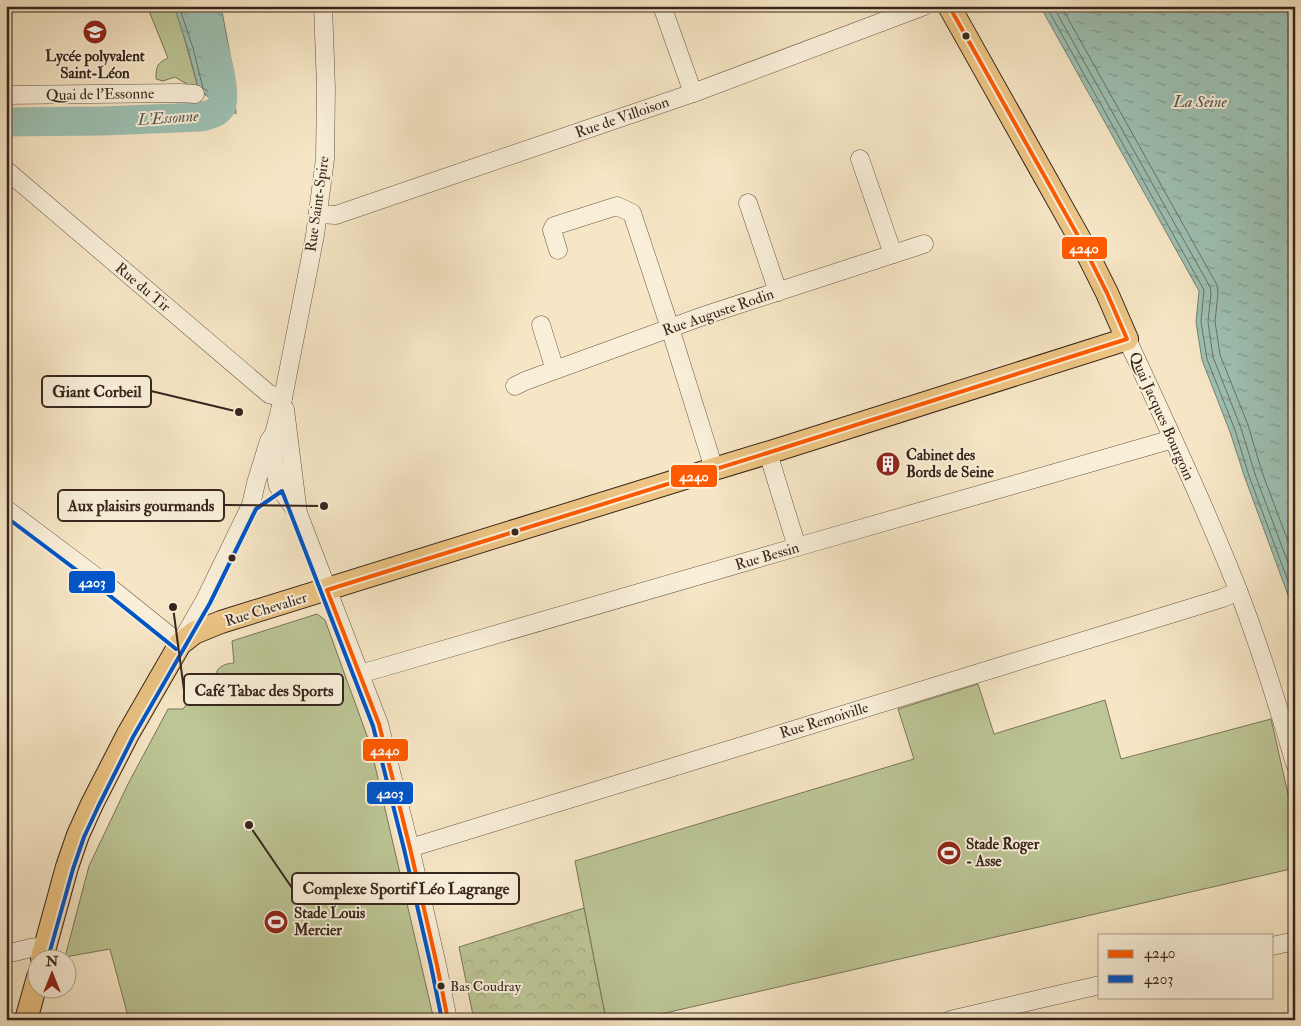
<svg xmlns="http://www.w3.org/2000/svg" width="1301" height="1026" font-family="'IM FELL Double Pica',serif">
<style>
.grass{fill:#bcc595;stroke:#7a7559}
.park{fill:url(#park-crowns);stroke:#7a7559}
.water{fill:url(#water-ripples);stroke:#748276}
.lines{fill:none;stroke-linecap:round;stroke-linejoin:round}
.shore{stroke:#6a7268;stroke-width:1}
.river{stroke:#9dc0b2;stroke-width:29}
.minor-casing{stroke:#675547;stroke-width:19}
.major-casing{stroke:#37251d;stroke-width:24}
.minor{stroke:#f9efd9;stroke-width:18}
.major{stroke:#ebc382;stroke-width:22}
.bus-1-casing{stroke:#f9efd9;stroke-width:8}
.bus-2-casing{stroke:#f9efd9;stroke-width:8}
.bus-1{stroke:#ff5a00;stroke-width:4}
.bus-2{stroke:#0055c8;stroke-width:4}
.bus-dot{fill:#37251d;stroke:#f9efd9;stroke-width:2}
.labels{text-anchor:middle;stroke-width:4;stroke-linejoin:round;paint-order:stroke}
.bus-label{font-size:14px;fill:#37251d;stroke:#f9efd9;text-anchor:start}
.poi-label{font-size:15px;font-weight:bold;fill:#37251d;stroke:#f9efd9;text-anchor:start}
.street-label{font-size:15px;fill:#37251d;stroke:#f9efd9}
.water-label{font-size:16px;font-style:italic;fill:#56544a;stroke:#f9efd9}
.leader{fill:none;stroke:#37251d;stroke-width:2}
.callout-dot{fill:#37251d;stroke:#f9efd9;stroke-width:2}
.callout{fill:#f9efd9;stroke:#37251d;stroke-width:2}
.callout-label{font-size:16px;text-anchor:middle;font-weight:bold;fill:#37251d}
.line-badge{stroke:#f9efd9;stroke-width:2}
.badge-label{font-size:14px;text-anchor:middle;font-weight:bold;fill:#fff}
</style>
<defs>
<pattern id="park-crowns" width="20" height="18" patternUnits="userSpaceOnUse" patternTransform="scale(1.25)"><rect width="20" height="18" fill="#bcc595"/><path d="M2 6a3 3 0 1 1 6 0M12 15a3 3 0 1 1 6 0" fill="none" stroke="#a2a980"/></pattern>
<pattern id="water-ripples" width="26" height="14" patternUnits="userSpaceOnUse" patternTransform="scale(1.25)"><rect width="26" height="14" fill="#9dc0b2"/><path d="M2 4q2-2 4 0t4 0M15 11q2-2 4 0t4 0" fill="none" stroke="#819c90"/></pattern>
</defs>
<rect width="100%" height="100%" fill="#f6e6c5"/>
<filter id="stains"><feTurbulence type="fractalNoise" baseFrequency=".004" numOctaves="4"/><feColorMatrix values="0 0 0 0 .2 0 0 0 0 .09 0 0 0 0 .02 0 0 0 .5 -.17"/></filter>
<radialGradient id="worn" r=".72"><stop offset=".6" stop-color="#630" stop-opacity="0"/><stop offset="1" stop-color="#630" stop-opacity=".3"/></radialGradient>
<g class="grass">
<path d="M147 6H174L178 15 199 91 175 77 163 81 156 79C156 67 157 63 168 58Z"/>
<path d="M317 614 325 620 370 744 434 1020H129L110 949 65 957 89 866 128 784 168 709H183L197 690C206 695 211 693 218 687 212 671 219 664 234 663L232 641Z"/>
<path d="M978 684 994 734 1105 700 1121 759 1271 719 1295 825V868L635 1020H606L575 861 914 759 898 709Z"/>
</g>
<path class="park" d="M584 908 606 1020H474L459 947Z"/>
<g class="water">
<path d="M174 6H221L233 70 236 114 199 91 188 49Z"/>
<path d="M1040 6H1295V614L1245 478 1230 432 1202 360 1196 322 1199 291Z"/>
</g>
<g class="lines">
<g class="shore">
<path d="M179 6 193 48 203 88 228 103 230 101 228 70 216 6"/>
<path d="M186 6 199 46 209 83 221 91 223 89 222 71 210 6"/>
<path d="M1046 6 1204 290 1201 322 1207 359 1235 430 1249 476 1295 600"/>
<path d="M1053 6 1210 287 1211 293 1208 322 1213 357 1241 428 1255 474 1295 582"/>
<path d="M1061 6 1217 285 1218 293 1215 321 1220 355 1248 425 1262 472 1295 560"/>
</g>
<path class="river" d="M6 122 102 121 201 117C208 115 216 114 221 107 230 94 207 21 199 6"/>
<defs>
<g id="minor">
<path d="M662 6 693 93"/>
<path d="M6 95 181 93 195 94"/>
<path d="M860 159 893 254"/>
<path d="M6 170 269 394 283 398"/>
<path d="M748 203 778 292"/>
<path d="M318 214 336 215 693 93 924 6"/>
<path d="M558 250 552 230 554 226 617 206 632 213 670 328 714 469"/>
<path d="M541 325 555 370"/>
<path d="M1127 339C1164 419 1201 498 1234 580 1258 640 1277 702 1295 764"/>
<path d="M515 386 525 381 706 315 924 244"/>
<path d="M285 409 298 513 379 724 410 848 437 965 448 1020"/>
<path d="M274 442 273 458 278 486 297 512"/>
<path d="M768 453 797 547"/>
<path d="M6 509 103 582 180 644 205 600 251 505 256 483 269 441 274 434 283 398 315 235 325 159 326 88 323 6"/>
<path d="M360 674 797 547 1173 439"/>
<path d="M410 848 1223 598 1238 591"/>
<path d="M1272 946 1295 941"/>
<path d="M6 954 31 948 46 946"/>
<path d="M950 1020 1100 985"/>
</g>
<g id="major">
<path d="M42 958 67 867 78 835 92 804 128 734 180 644 194 633 221 622 714 469 780 449 1127 339 1107 293 1082 243 949 6"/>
<path d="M26 1020 38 977"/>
</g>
</defs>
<use href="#minor" class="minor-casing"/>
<use href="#major" class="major-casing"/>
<use href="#minor" class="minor"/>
<use href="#major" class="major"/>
<defs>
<path id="bus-1" d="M448 1020 437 965 410 848 379 724 327 590 780 449 1127 339 1107 293 1082 243 949 6"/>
<g id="bus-2">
<path d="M6 517 99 587 176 649"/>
<path d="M48 958 73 869 84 837 98 807 133 737 210 603 256 509 282 491 373 726 404 849 431 966 442 1020"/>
</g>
</defs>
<use href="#bus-1" class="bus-1-casing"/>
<use href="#bus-2" class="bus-2-casing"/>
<use href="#bus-1" class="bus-1"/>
<use href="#bus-2" class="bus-2"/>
</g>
<defs>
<symbol id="school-disc" viewBox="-11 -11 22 22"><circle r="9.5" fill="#8f2418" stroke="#f9efd9"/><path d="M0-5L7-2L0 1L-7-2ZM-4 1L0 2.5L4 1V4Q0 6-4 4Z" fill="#fff"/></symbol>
<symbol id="building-disc" viewBox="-11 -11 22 22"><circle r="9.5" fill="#8f2418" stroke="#f9efd9"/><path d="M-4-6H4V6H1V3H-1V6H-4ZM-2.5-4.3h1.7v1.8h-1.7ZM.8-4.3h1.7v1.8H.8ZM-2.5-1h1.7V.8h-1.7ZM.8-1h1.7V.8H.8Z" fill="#fff"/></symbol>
<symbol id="stadium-disc" viewBox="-11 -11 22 22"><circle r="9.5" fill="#8f2418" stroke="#f9efd9"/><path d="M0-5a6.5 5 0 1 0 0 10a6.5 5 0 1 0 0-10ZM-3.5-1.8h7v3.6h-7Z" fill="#fff"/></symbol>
</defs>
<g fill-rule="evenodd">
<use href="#school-disc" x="81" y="18" width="28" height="28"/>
<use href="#building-disc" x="874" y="450" width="28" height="28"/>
<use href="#stadium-disc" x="935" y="839" width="28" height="28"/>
<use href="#stadium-disc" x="262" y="908" width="28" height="28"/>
</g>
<g class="bus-dot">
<circle cx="966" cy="36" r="4.5"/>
<circle cx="515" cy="532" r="4.5"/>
<circle cx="232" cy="558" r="4.5"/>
<circle cx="441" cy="986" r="4.5"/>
</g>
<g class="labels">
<g class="bus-label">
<text x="450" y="991">Bas Coudray</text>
</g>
<g class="poi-label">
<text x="95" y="61" text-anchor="middle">Lycée polyvalent<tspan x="95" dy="17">Saint-Léon</tspan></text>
<text x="906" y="460">Cabinet des<tspan x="906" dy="17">Bords de Seine</tspan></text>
<text x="966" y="849">Stade Roger<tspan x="966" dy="17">- Asse</tspan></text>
<text x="294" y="918">Stade Louis<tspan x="294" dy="17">Mercier</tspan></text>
</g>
<g class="street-label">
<text transform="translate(100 94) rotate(-1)" y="5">Quai de l'Essonne</text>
<text transform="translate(622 117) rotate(-19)" y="5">Rue de Villoison</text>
<text transform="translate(317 204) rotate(-82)" y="5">Rue Saint-Spire</text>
<text transform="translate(143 287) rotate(40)" y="5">Rue du Tir</text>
<text transform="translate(718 312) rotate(-19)" y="5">Rue Auguste Rodin</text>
<text transform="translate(1162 416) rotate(66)" y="5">Quai Jacques Bourgoin</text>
<text transform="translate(767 556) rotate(-16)" y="5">Rue Bessin</text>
<text transform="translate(266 609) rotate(-17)" y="5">Rue Chevalier</text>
<text transform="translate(824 720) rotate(-17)" y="5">Rue Remoiville</text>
</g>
<g class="water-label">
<text x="1200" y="107">La Seine</text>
<text transform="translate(168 117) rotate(-4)" y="6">L'Essonne</text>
</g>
</g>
<path class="leader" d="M239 412L151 391M324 506L224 505M173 607L184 690M249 825L292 888"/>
<g class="callout-dot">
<circle cx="239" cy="412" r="5"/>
<circle cx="324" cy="506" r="5"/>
<circle cx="173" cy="607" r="5"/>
<circle cx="249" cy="825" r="5"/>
</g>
<g class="callout">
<rect x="42" y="376" width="109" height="31" rx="5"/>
<rect x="58" y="490" width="166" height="31" rx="5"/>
<rect x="184" y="674" width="159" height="31" rx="5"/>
<rect x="292" y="873" width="227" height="31" rx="5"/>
</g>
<g class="callout-label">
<text x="97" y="397">Giant Corbeil</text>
<text x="141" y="511">Aux plaisirs gourmands</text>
<text x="264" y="696">Café Tabac des Sports</text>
<text x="406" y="894">Complexe Sportif Léo Lagrange</text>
</g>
<g class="line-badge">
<rect x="1061" y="236" width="47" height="24" rx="5" fill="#ff5a00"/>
<rect x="670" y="464" width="48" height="24" rx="5" fill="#ff5a00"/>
<rect x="68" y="570" width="48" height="24" rx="5" fill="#0055c8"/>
<rect x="362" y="738" width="47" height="24" rx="5" fill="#ff5a00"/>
<rect x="366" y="781" width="48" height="24" rx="5" fill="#0055c8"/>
</g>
<g class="badge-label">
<text x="1084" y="253">4240</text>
<text x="694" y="481">4240</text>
<text x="92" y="587">4203</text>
<text x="385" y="755">4240</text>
<text x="390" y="798">4203</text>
</g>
<rect width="1301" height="1026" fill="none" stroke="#f6e6c5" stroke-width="25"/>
<rect x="8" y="8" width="1286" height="1011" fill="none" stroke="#37251d" stroke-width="2.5"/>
<rect x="12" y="12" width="1276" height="1001" fill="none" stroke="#37251d"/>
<rect x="1098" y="934" width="175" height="65" fill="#f9efd9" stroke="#ab9e8e"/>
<rect x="1108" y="950" width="25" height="8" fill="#ff5a00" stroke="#ab9e8e"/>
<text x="1144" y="958" font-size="15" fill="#37251d">4240</text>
<rect x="1108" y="975" width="25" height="8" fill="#0055c8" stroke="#ab9e8e"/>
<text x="1144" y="984" font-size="15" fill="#37251d">4203</text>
<g transform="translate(52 974)"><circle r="24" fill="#f9efd9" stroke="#ab9e8e"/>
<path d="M0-4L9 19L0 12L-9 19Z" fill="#8f2418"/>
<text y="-8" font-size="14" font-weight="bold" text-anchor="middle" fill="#37251d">N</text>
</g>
<rect width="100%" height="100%" filter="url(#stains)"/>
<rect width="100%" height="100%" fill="url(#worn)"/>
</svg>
